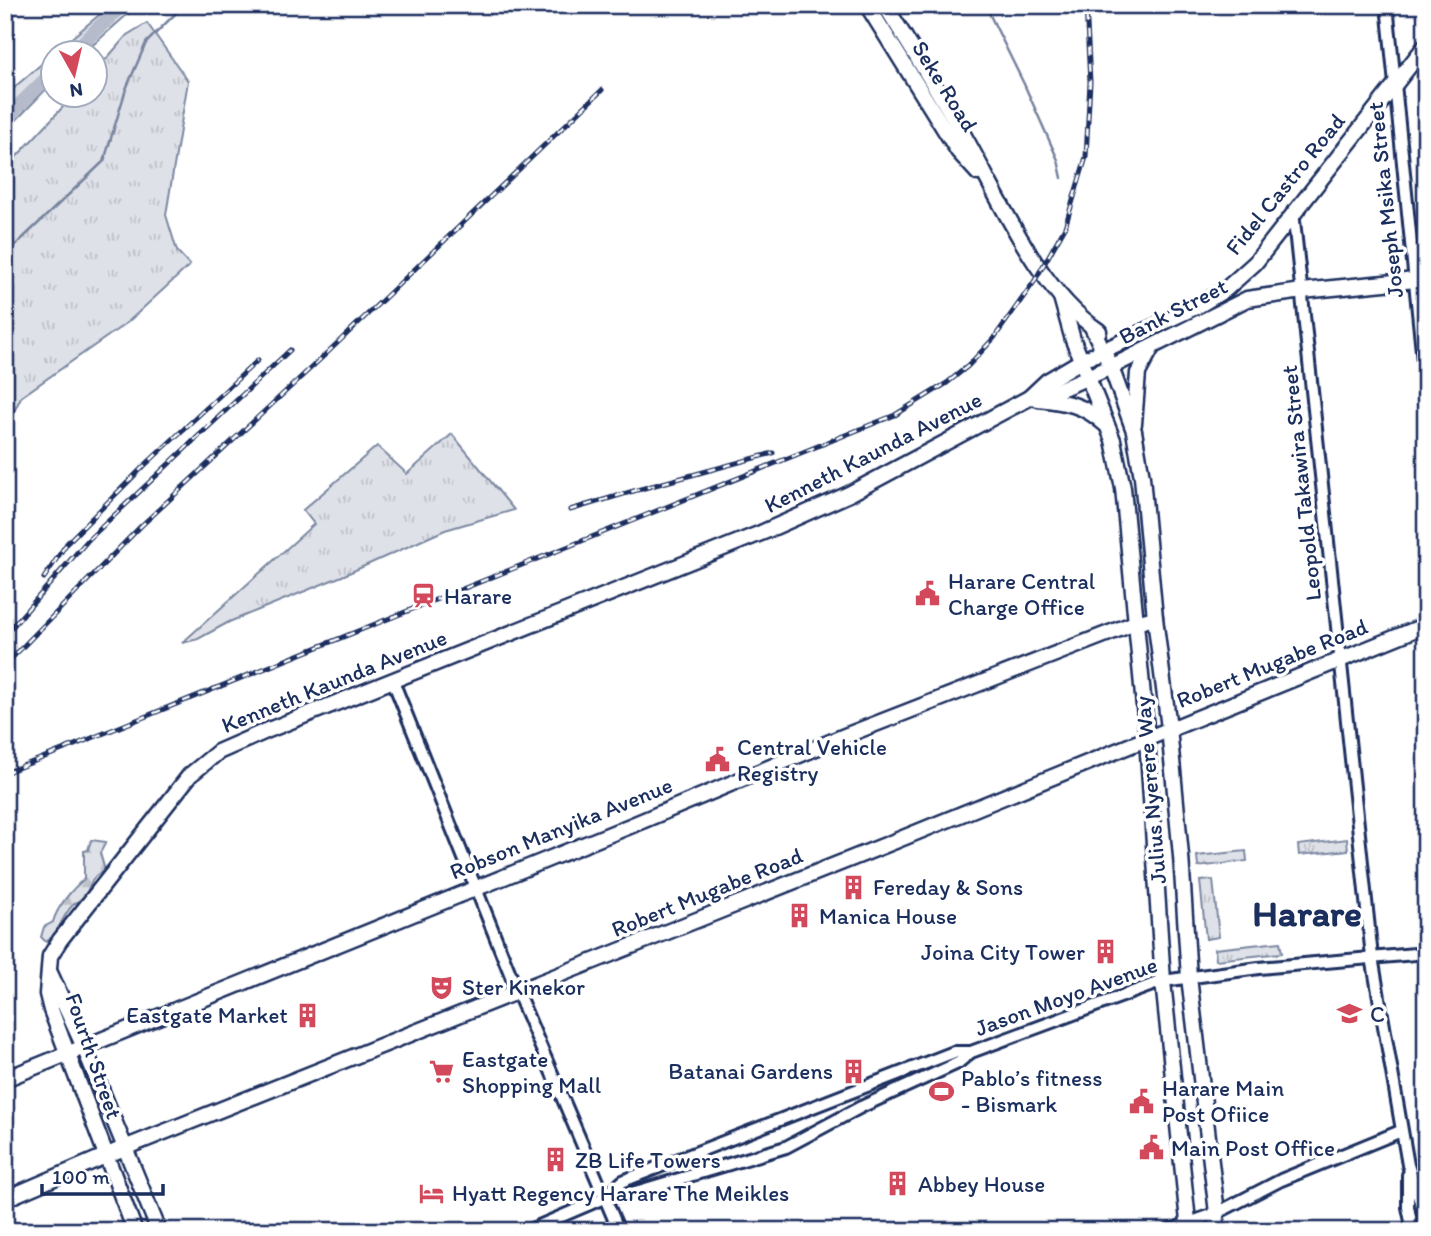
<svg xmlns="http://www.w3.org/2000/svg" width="1431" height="1236" font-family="Itim,sans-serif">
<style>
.grass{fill:url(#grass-tufts);stroke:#7c88a2;stroke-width:2}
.forest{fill:url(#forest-firs);stroke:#7c88a2;stroke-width:2}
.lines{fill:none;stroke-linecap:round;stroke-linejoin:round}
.stream{stroke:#77839f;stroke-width:2.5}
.river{stroke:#b5bbca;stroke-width:14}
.minor-casing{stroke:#1b2f5e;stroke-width:16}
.major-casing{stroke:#1b2f5e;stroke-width:19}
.minor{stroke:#fff;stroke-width:10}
.major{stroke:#fff;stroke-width:14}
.rail-casing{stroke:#1b2f5e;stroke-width:5}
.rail{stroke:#fff;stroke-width:2.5;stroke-dasharray:8;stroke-linecap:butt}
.labels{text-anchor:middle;stroke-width:7;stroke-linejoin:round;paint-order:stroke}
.street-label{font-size:23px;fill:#1b2f5e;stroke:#fff}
.poi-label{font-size:23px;fill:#1b2f5e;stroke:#fff;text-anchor:start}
.town-label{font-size:37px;font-weight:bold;fill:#1b2f5e;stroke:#fff}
</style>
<defs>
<pattern id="grass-tufts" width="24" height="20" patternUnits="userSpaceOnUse" patternTransform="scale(1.75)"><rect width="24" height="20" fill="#dee1e7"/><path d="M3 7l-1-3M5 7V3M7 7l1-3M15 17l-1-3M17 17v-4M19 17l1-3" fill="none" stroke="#bec1c9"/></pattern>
<pattern id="forest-firs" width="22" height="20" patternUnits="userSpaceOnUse" patternTransform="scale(1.75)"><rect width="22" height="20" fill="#dee1e7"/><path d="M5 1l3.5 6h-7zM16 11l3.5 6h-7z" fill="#bec1c9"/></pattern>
</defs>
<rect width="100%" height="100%" fill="#fff"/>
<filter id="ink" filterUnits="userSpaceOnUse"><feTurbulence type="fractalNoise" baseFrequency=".0143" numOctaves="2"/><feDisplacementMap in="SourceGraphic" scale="14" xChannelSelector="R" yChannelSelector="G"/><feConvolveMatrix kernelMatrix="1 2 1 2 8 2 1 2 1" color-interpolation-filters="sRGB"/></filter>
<g filter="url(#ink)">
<g class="grass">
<path d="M111 5H138L85 52H55Z"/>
<path d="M147 23 188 81 166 215 177 251 190 265 128 322 21 397 9 422 5 425V169L74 95 94 94 95 72 127 35Z"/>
<path d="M52 55V83L5 132V100L17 85Z"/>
<path d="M452 434 514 510 445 530 342 576 229 622 198 639 182 643 314 524 303 510 377 446 407 474Z"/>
<path d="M1347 839 1348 850 1299 855 1298 845Z"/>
<path d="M1246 851 1247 861 1198 867 1197 856Z"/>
<path d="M1213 880 1219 937 1206 939 1200 881Z"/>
<path d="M1280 942 1282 953 1216 960 1215 949Z"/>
</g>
<path class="forest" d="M91 840 106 842 100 853 105 870C90 877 92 884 85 895 82 900 75 902 72 906 61 918 60 932 46 942L41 937 44 927 53 922C57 907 72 889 84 879V851L88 850Z"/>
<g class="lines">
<g class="stream">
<path d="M985 5 1024 84 1058 160 1062 178"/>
<path d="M5 255 104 161 126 89 146 43 184 5"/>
</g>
<g class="river">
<path d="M73 52 122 5"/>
<path d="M5 119 52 73"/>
</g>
<defs>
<g id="minor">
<path d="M1387 5 1426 391"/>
<path d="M1293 211 1372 957 1408 1165 1426 1220"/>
<path d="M393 681 517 991 619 1231"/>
<path d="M1408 1175V1207L1413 1231"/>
<path d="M604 1198 623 1181 954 1052H971"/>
<path d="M527 1231 604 1198 629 1194 786 1147 861 1107 958 1063 971 1052 1163 981 1259 968 1426 953"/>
<path d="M1167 1231 1217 1213 1281 1180 1401 1131"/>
</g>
<g id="major">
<path d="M867 5 958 151 978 173"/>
<path d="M885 5C913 51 942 96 968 143 1002 204 1040 292 1099 331"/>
<path d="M1061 297 1073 340 1113 440 1123 488 1147 738 1163 981 1189 1231"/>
<path d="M1092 327 1111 367 1134 431 1142 477 1155 618 1169 728 1181 856 1189 977 1217 1213 1215 1231"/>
<path d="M1030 397 1047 381 1081 361 1198 306 1226 289 1255 263 1426 45"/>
<path d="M1038 399C1066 402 1083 404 1105 424"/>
<path d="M1134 424 1138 373 1151 349"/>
<path d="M50 973 84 1047 159 1231"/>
<path d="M5 1079 630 826 847 735 1135 623 1155 618"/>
<path d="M5 1199 124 1148 893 842 1426 625"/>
<path d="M135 1231 51 1010 47 994 50 956 60 940 190 775 218 752 266 731 761 533 849 494 1029 398 1056 391 1111 367 1247 299 1302 291 1426 279"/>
</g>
</defs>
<use href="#minor" class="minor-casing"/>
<use href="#major" class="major-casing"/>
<use href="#minor" class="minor"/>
<use href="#major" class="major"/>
<defs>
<g id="rail">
<path d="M570 510 637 490 773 453"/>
<path d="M44 578 67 543 144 466 258 360"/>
<path d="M5 635 88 540 290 350"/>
<path d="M5 665 141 526 328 352 602 90"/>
<path d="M5 773 895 415 947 383 968 366 994 338 1034 282 1065 227 1086 157 1090 82 1086 5"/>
</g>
</defs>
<use href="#rail" class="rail-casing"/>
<use href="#rail" class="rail"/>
</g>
</g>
<defs>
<symbol id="civic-bare" viewBox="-9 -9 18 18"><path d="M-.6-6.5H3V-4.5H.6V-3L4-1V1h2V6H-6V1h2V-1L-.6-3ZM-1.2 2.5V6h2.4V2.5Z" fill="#d1495b" stroke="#fff" stroke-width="2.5" paint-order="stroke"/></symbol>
<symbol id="station-bare" viewBox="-9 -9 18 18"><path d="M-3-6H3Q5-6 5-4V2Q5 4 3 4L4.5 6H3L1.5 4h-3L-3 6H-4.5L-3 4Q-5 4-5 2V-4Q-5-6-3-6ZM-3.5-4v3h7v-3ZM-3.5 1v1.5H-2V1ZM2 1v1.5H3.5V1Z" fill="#d1495b" stroke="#fff" stroke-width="2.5" paint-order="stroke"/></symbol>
<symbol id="building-bare" viewBox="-9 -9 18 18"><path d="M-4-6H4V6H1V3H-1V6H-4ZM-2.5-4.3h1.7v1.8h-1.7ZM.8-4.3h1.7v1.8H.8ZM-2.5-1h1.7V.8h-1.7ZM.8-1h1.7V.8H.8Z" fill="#d1495b" stroke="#fff" stroke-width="2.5" paint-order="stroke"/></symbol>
<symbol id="theatre-bare" viewBox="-9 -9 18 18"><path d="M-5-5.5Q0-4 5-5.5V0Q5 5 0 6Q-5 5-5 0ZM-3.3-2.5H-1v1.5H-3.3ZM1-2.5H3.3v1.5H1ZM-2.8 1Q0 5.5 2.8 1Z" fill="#d1495b" stroke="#fff" stroke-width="2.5" paint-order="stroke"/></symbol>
<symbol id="university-bare" viewBox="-9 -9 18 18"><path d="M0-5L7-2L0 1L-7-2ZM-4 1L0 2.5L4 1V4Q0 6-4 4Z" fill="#d1495b" stroke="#fff" stroke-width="2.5" paint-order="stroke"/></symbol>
<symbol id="supermarket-bare" viewBox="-9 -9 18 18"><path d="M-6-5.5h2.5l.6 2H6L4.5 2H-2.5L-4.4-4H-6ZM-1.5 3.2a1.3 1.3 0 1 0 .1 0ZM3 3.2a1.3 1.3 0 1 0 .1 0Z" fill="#d1495b" stroke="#fff" stroke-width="2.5" paint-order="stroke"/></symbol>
<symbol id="stadium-bare" viewBox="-9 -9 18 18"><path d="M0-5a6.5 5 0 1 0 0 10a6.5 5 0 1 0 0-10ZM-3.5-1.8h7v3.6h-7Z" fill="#d1495b" stroke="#fff" stroke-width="2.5" paint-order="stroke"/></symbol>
<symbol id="hotel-bare" viewBox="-9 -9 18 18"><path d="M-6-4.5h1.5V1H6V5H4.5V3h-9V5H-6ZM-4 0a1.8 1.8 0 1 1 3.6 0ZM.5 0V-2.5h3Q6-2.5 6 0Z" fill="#d1495b" stroke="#fff" stroke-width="2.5" paint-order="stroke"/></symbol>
</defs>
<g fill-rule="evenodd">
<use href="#civic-bare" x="910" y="576" width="35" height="35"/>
<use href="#station-bare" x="406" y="578" width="35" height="35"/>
<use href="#civic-bare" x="700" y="742" width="35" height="35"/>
<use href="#building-bare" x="836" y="870" width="35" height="35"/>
<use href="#building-bare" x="782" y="898" width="35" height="35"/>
<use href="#building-bare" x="1088" y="934" width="35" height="35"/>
<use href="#theatre-bare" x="424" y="970" width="35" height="35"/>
<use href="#university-bare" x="1332" y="996" width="35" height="35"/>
<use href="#building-bare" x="290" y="998" width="35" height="35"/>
<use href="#building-bare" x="836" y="1054" width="35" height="35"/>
<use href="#supermarket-bare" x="424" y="1054" width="35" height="35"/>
<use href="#stadium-bare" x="924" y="1074" width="35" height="35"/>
<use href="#civic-bare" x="1124" y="1084" width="35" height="35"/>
<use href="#civic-bare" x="1134" y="1130" width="35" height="35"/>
<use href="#building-bare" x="538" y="1142" width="35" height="35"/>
<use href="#building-bare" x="880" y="1166" width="35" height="35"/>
<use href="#hotel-bare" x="414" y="1176" width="35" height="35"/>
</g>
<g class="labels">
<g class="street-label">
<text transform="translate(945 86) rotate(58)" y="8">Seke Road</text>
<text transform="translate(1285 184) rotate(-51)" y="8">Fidel Castro Road</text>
<text transform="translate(1385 200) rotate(-96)" y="8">Joseph Msika Street</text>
<text transform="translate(1173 311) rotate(-27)" y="8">Bank Street</text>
<text transform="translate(873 452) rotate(-27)" y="8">Kenneth Kaunda Avenue</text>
<text transform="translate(1301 483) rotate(-96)" y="8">Leopold Takawira Street</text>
<text transform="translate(1272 663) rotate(-22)" y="8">Robert Mugabe Road</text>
<text transform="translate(334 681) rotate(-22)" y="8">Kenneth Kaunda Avenue</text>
<text transform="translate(1150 790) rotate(-95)" y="8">Julius Nyerere Way</text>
<text transform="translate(561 828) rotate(-22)" y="8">Robson Manyika Avenue</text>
<text transform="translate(707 892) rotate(-22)" y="8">Robert Mugabe Road</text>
<text transform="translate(1066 996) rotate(-20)" y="8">Jason Moyo Avenue</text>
<text transform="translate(94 1056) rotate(71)" y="8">Fourth Street</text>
</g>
<g class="poi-label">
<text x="948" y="589">Harare Central<tspan x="948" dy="26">Charge Office</tspan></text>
<text x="444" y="604">Harare</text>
<text x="737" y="755">Central Vehicle<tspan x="737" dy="26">Registry</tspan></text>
<text x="873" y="895">Fereday &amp; Sons</text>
<text x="819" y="924">Manica House</text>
<text x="1085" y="960" text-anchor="end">Joina City Tower</text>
<text x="462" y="995">Ster Kinekor</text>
<text x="1370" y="1022">C</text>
<text x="288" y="1023" text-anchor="end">Eastgate Market</text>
<text x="462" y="1067">Eastgate<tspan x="462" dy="26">Shopping Mall</tspan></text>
<text x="833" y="1079" text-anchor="end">Batanai Gardens</text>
<text x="961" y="1086">Pablo’s fitness<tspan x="961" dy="26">- Bismark</tspan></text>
<text x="1162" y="1096">Harare Main<tspan x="1162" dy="26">Post Ofiice</tspan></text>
<text x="1171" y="1156">Main Post Office</text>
<text x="575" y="1168">ZB Life Towers</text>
<text x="918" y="1192">Abbey House</text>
<text x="452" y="1201">Hyatt Regency Harare The Meikles</text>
</g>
<g class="town-label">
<text x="1307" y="926">Harare</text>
</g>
</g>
<rect width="1431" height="1236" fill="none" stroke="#fff" stroke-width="28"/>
<rect x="14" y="14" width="1403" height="1208" fill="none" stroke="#1b2f5e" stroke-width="2.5" filter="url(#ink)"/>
<g transform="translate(74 74) rotate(172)"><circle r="33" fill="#ffffff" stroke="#a4acbf" stroke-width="2"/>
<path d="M0-5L12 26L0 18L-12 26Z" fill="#d1495b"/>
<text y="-10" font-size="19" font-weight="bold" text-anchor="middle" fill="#1b2f5e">N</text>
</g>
<path d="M42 1184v10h121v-10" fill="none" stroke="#1b2f5e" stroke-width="3.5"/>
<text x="52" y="1184" font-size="21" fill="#1b2f5e" stroke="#ffffff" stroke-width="5" paint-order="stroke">100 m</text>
</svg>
